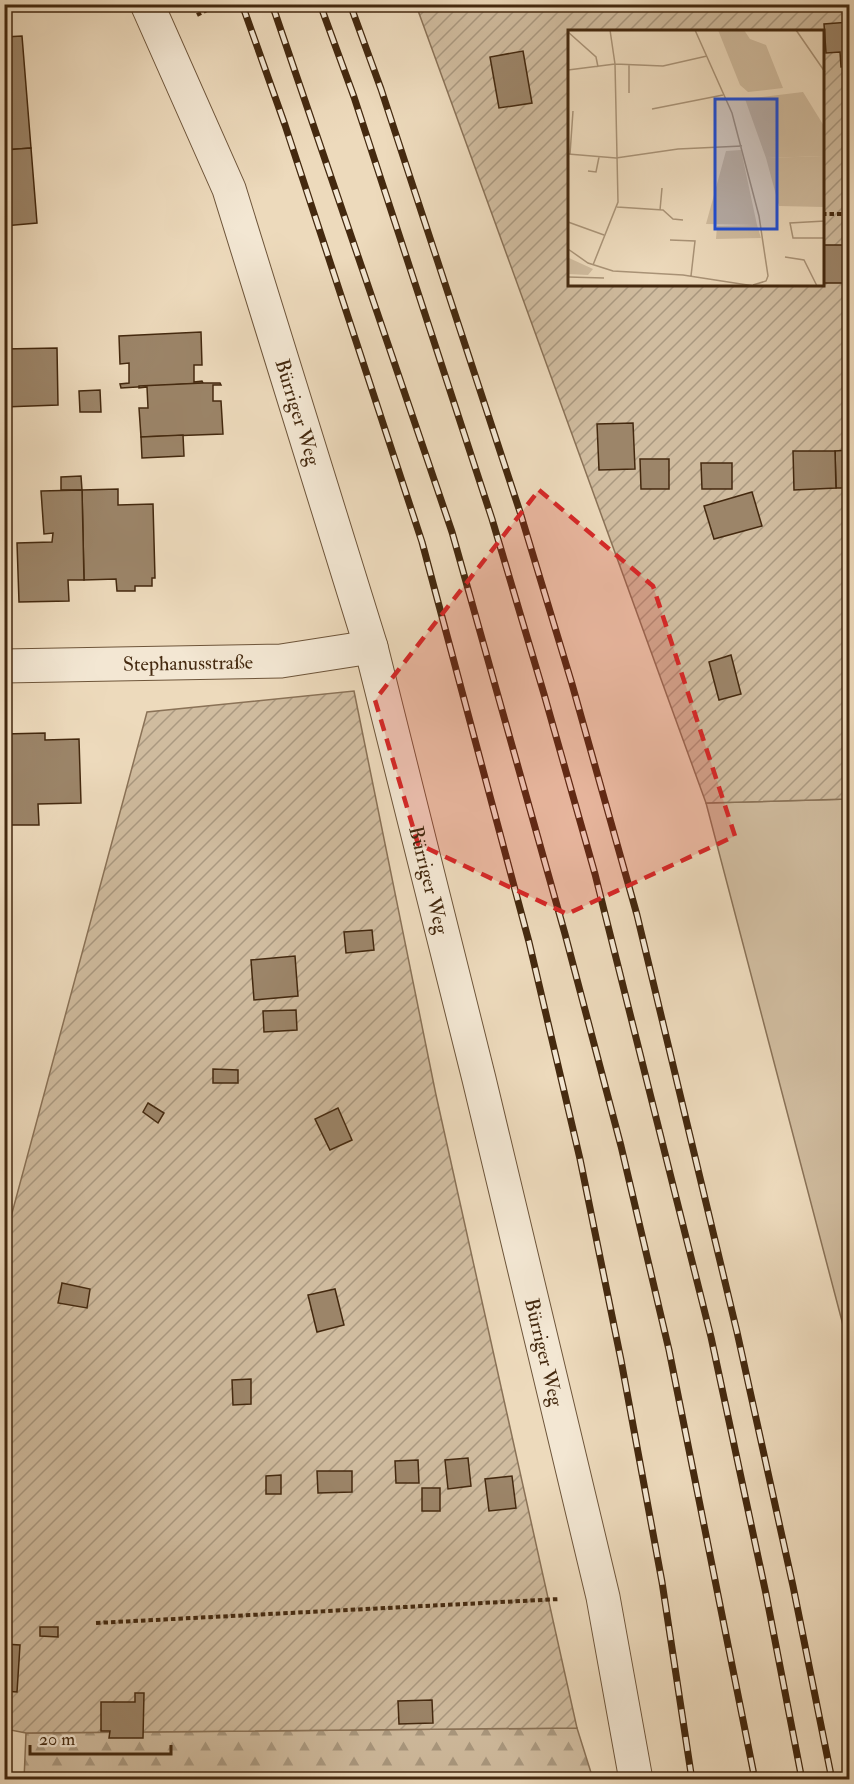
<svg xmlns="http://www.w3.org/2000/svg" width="854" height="1784" font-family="'IM FELL Double Pica',serif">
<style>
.grass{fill:#d0bc9f;stroke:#8a7257;stroke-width:1.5}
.forest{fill:url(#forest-firs);stroke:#8a7257;stroke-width:1.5}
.garden{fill:url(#garden-furrows);stroke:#8a7257;stroke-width:1.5;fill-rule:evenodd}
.building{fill:#9c8569;stroke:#44290f;stroke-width:1.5}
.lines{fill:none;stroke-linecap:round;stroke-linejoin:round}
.street-casing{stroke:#6e553a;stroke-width:35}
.path{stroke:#44290f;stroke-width:4;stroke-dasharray:4.5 3;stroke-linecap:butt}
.street{stroke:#f3e7d3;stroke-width:33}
.rail-casing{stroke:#44290f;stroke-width:7}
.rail{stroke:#f3e7d3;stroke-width:4.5;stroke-dasharray:14;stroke-linecap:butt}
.marked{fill:#d62828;fill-opacity:0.2;stroke:#d62828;stroke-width:4.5;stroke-dasharray:12 8;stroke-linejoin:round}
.labels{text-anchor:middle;stroke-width:4.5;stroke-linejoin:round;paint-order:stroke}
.street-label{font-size:20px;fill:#44290f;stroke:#f3e7d3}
.inset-road{fill:none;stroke:#a99377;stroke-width:1.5}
.view{fill:#1d4ed8;fill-opacity:0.15;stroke:#1d4ed8;stroke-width:3}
.inset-edge{fill:none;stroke:#44290f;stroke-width:3}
</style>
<defs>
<pattern id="forest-firs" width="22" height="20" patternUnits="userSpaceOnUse" patternTransform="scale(1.5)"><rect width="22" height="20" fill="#d0bc9f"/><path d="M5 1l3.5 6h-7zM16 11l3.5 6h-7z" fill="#aa9980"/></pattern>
<pattern id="garden-furrows" width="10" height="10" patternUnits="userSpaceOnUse" patternTransform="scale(1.5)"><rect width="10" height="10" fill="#d0bc9f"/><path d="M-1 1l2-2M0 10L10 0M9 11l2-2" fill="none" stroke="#aa9980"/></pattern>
</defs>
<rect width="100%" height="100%" fill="#eddabc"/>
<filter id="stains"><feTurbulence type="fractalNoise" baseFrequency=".00333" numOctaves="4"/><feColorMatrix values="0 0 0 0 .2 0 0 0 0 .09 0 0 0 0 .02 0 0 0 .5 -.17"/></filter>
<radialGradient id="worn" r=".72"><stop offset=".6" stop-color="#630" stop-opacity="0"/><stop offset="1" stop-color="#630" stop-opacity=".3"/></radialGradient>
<path class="grass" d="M849 799H850L849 1348 706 803Z"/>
<path class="forest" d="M577 1728 593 1779 24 1780 26 1733Z"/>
<g class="garden">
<path d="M416 5H849V799L706 803ZM569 32H822V285H569Z"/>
<path d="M354 691 436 1095 577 1728 26 1733 5 1729V1239L147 712Z"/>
</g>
<g class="building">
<path d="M850 22V66L841 67 840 52 826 53 824 24Z"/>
<path d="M22 36 31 148 4 150V37Z"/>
<path d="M523 51 532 103 499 108 490 57Z"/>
<path d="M31 148 37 223 4 226V150Z"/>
<rect x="822" y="245" width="28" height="38"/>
<path d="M201 332 202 365H194V382L202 381 203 383 121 388 120 384 129 383V363L120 364 119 336Z"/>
<path d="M57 348 58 405 4 407V349Z"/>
<path d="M203 383H220L221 385H213V401H221L223 434 141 437 139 408H148L147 387 139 388V386Z"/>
<path d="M100 390 101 412H80L79 391Z"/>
<path d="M633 423 635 469 599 470 597 424Z"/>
<path d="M183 435 184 456 142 458 141 437Z"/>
<path d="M850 450V488H836L835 451Z"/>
<path d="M793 451H835L836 488 794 490Z"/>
<path d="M640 459H669V489H641Z"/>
<path d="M701 463H732V489H702Z"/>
<path d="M81 476 82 490H61V477Z"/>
<path d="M118 489V505L153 504 155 578H152V586H135V591H117L116 579 84 580 82 490Z"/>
<path d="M82 490 84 580H68L69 601 19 602 17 543 52 542 53 533 44 534 41 491Z"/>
<path d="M752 492 762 526 714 539 704 506Z"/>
<path d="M731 655 741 694 719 700 709 662Z"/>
<path d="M45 733V740L79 739 81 803 38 804 39 825H4V734Z"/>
<path d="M372 930 374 950 346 953 344 932Z"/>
<path d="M295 956 298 996 254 1000 251 960Z"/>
<path d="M296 1010 297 1030 264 1032 263 1011Z"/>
<path d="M213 1069 238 1070V1083H213Z"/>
<path d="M148 1103 164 1113 158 1123 143 1112Z"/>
<path d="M338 1108 352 1140 330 1150 315 1119Z"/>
<path d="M62 1283 90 1289 87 1308 58 1303Z"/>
<path d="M335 1289 344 1325 317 1332 308 1295Z"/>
<path d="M251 1379V1404L233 1405 232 1380Z"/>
<path d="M468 1458 471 1486 448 1489 445 1460Z"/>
<path d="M418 1460 419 1483H396L395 1461Z"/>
<path d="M317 1471H352V1492L318 1493Z"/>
<path d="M281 1475V1494H266V1476Z"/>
<path d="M512 1476 516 1508 489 1511 485 1479Z"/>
<rect x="422" y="1488" width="18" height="23"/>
<path d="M40 1627H58V1637L40 1636Z"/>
<path d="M4 1644 20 1645 17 1692 4 1691Z"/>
<path d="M135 1693H144L143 1738H109L110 1731H101V1702H135Z"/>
<path d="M432 1700 433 1723 399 1724 398 1701Z"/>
</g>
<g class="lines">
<defs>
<g id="street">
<path id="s1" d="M147 4 229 189 371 647 479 1079 603 1597 636 1780"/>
<path id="s2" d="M4 666 281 661 371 647"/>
</g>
</defs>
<use href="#street" class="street-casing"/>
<g class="path">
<path d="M197 15 207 10 204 4"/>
<path d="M822 214H850"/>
<path d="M96 1623 560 1599"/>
</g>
<use href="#street" class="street"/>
<defs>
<g id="rail">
<path d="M242 4 285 125 422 542 529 942 580 1159 621 1360 662 1582 692 1780"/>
<path d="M272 4 452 532 565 934 621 1146 669 1350 755 1780"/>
<path d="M320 4 354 97 492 519 544 694 595 874 711 1337 766 1594 802 1780"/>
<path d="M350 4 381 89 520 512 572 684 637 915 737 1332 793 1586 832 1780"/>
</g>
</defs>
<use href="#rail" class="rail-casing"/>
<use href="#rail" class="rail"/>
</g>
<path class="marked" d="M539 490 653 586 735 836 567 914 418 844 375 700Z"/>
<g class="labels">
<g class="street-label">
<text dy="7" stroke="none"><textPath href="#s1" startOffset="436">Bürriger Weg</textPath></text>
<text dy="7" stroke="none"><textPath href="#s2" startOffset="184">Stephanusstraße</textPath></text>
<text dy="7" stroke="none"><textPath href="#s1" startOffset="922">Bürriger Weg</textPath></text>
<text dy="7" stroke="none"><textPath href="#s1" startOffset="1408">Bürriger Weg</textPath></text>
</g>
</g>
<g transform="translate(568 30)">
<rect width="256" height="256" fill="#eddabc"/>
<path d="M256 126V177L211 176 198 128ZM0 228H1L25 239 20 245 0 244Z" fill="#d0bc9f"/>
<path d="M189 195 193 208 148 209 149 196Z" fill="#d0bc9f"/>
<path d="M150 0H176L182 9 198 15 215 58 180 62 172 55ZM235 62 256 96V126L198 128 177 69ZM173 120 189 195 138 194 158 121Z" fill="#d0bc9f"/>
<path class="inset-road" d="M127 0 164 83 191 186 200 246 198 251 185 255M228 0 257 42M0 2 28 27 30 37M0 40 47 34 95 36 139 26M61 63V35M84 79 155 65M0 124 48 128 110 119 174 116M2 124 5 81M20 141 28 142 31 127M49 177 95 180 105 189 115 190M92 180 94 158M0 192 36 205M255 208H225L222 193 257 191M102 210 127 211 123 246M0 219 20 233 45 241 115 245 186 256M217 227 236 230 249 256M25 235 50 172 47 34 42 0M0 247 36 248"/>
<path class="view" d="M147 69H209V199H147Z"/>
<rect width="256" height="256" class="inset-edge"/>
</g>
<rect width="854" height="1784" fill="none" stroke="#eddabc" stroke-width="24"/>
<rect x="6" y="6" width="842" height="1772" fill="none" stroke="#44290f" stroke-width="3"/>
<rect x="12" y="12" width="830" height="1760" fill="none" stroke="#44290f" stroke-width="1.5"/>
<path d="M30 1745v9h141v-9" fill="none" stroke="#44290f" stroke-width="3"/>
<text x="39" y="1745" font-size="18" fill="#44290f" stroke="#f3e7d3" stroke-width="4.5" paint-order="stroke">20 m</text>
<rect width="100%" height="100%" filter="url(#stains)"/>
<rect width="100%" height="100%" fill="url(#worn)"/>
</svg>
